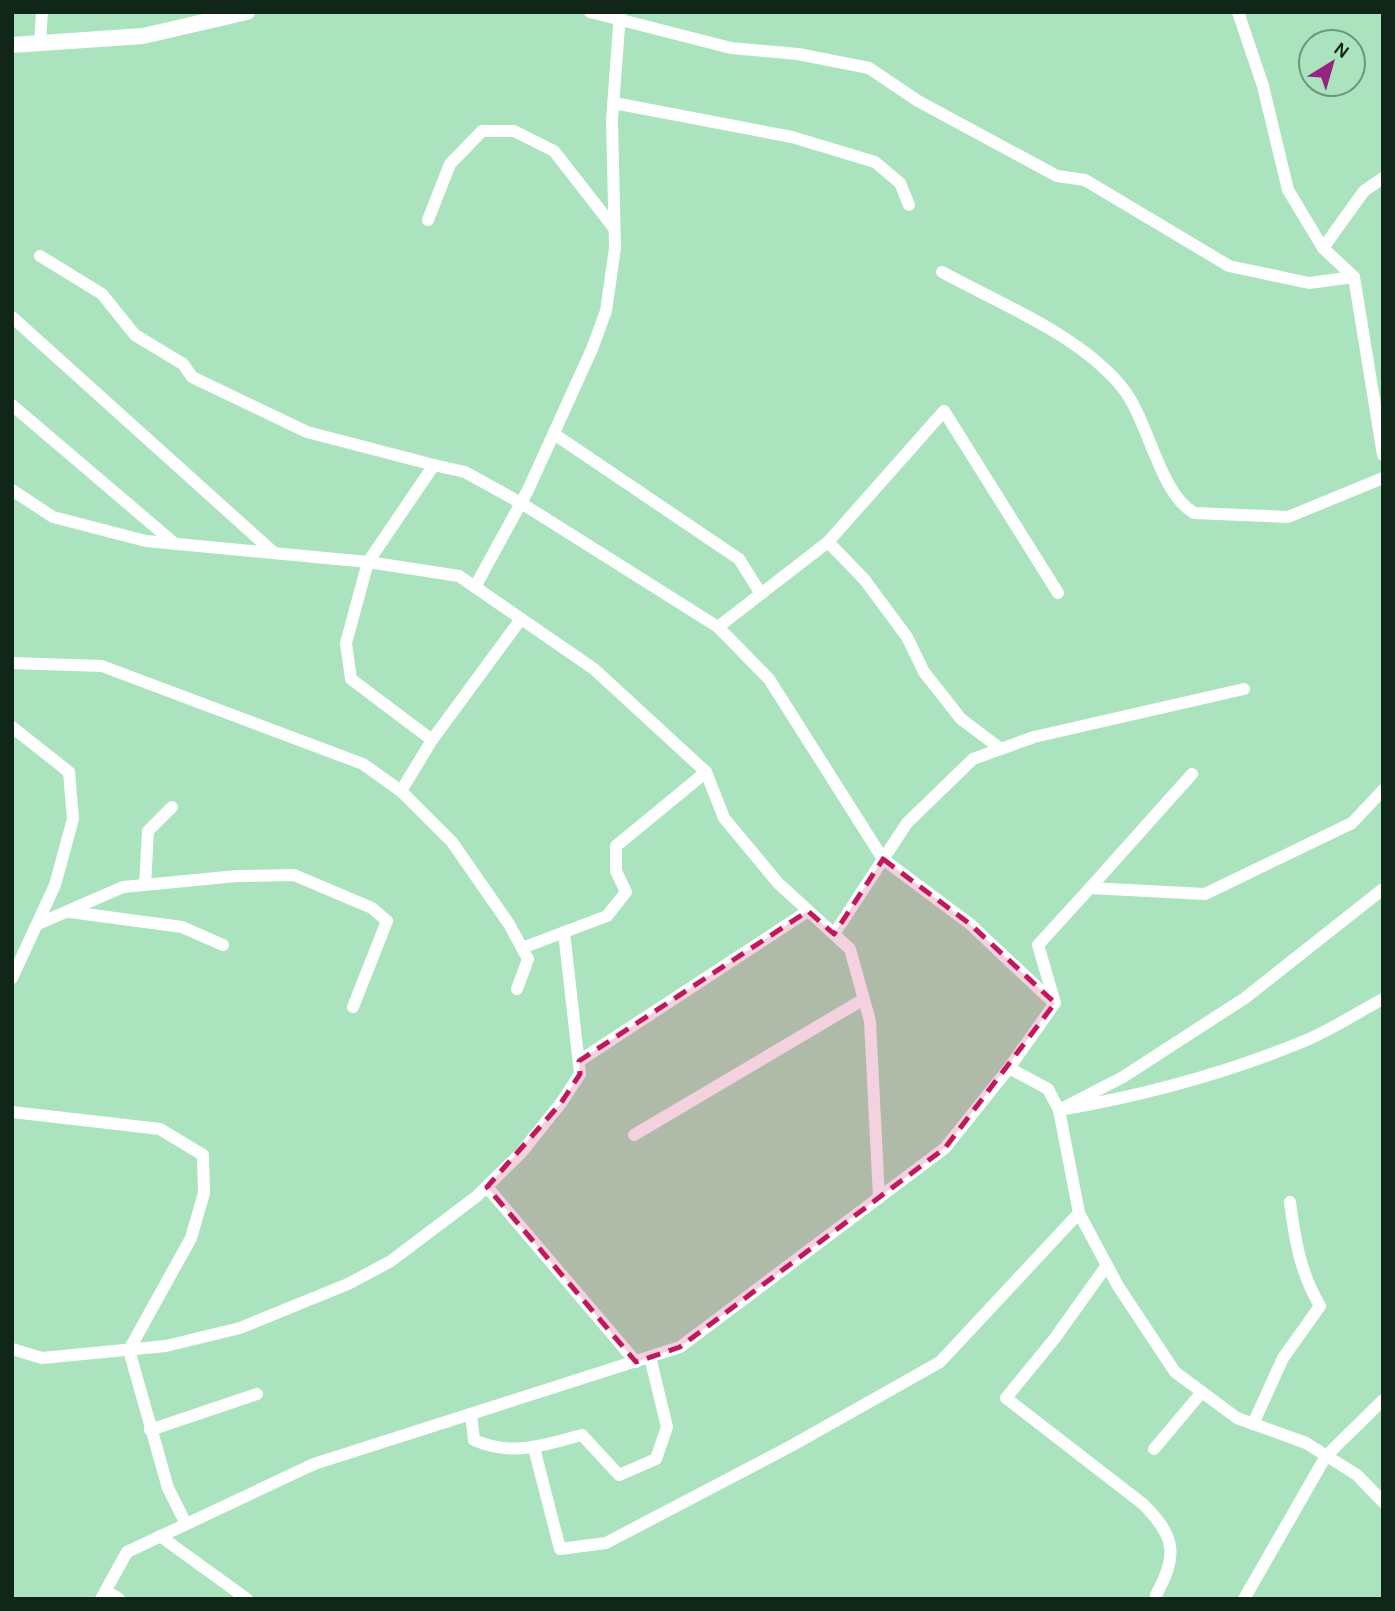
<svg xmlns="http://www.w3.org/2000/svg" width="1395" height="1611" font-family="Karla,sans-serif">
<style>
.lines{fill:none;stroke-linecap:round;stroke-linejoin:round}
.minor{stroke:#fff;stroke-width:12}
.tertiary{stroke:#fff;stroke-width:16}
.marked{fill:#c2185b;fill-opacity:0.2;stroke:#c2185b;stroke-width:5;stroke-dasharray:14 9;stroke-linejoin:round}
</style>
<rect width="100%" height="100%" fill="#aae3bd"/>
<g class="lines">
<g class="minor">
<path d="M590 12 731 48 798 54 869 68 918 101 1057 176 1085 180 1229 266 1309 283 1354 277"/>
<path d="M1238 12 1263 86 1288 190 1323 248 1354 277 1383 455"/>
<path d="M40 43 42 12"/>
<path d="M614 103 792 137 875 162 900 183 909 205"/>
<path d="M428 220 450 164 482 131H514L554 151 614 228"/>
<path d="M1323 248 1364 191 1383 178"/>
<path d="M40 256 102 294 135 335 183 364 192 377 307 432 434 465 368 562 346 643 351 679 432 740"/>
<path d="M942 272C999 303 1079 335 1121 386 1149 419 1158 492 1194 513L1288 517 1383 478"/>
<path d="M12 317 273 552"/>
<path d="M12 405 174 543"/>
<path d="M554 434 739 559 761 594"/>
<path d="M434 465 465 472 521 503 718 627 769 679 883 859 970 924 1054 1003"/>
<path d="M12 490 53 517 146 541 368 562 459 576 594 669 706 772 724 818 778 883 850 949 870 1021 879 1198"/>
<path d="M828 542 864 579 907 637 924 672 961 719 1001 749"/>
<path d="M475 587 528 490 592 349 606 311 615 248 612 120 620 13"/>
<path d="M718 627 828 542 944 411 1058 593"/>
<path d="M12 663 102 666 363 764 401 791 452 842 509 924 528 959 517 989"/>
<path d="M12 727 69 772 73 819 55 885 12 978"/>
<path d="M401 791 432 740 521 619"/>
<path d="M145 885 148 831 172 807"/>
<path d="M1090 888 1192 774"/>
<path d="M1383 889 1245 998 1123 1077 1059 1110C1141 1096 1224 1074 1302 1042 1330 1031 1356 1013 1383 999"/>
<path d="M70 912 182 927 223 945"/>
<path d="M38 924 123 887 237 876 294 875 372 908 387 921 353 1007"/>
<path d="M834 934 907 823 973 759 1034 737 1244 689"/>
<path d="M522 948 607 916 626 892 616 871V846L706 772"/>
<path d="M579 1061 808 911"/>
<path d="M1009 1068 1048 1089 1059 1110 1079 1213 1118 1286 1175 1372 1237 1418 1306 1443 1357 1475 1383 1502"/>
<path d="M12 1112 160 1129 203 1155 204 1193 191 1238 129 1350 168 1488 186 1524"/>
<path d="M634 1135 864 999"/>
<path d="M487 1187 636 1362"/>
<path d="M1107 1265 1055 1338 1006 1398 1143 1504C1176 1537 1178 1555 1156 1595"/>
<path d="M12 1349 42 1358 166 1346 240 1328 348 1284 391 1261 477 1196 521 1153 561 1103 580 1074 564 932"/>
<path d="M471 1414 474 1440C513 1457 543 1445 582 1435L619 1475 656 1459 667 1427 650 1357"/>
<path d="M1253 1424 1283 1358 1320 1306C1300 1272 1295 1240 1290 1202"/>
<path d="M150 1430 257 1394"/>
<path d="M534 1448 560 1549 606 1543 791 1446 940 1362 1079 1213"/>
<path d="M1154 1449 1202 1392"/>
<path d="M160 1536 247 1599"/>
<path d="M113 1595 119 1599"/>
<path d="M101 1599 127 1552 314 1464 680 1347 945 1148 1009 1068 1055 1003 1038 945 1090 888 1205 894 1352 823 1383 790"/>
<path d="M1244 1599 1326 1456 1383 1400"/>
</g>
<path class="tertiary" d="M12 45 143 36 247 12"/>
</g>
<path class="marked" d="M883 859 970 924 1055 1003 945 1148 680 1347 636 1362 487 1187 561 1103 580 1074 579 1061 808 911 834 934Z"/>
<rect width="1395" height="1611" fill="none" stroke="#102619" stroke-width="28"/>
<g transform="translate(1332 63) rotate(37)"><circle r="33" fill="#aae3bd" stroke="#6c977b" stroke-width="2"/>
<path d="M0-5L12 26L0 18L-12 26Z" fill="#942382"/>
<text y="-10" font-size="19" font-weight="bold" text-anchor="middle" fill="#102619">N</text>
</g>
</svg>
